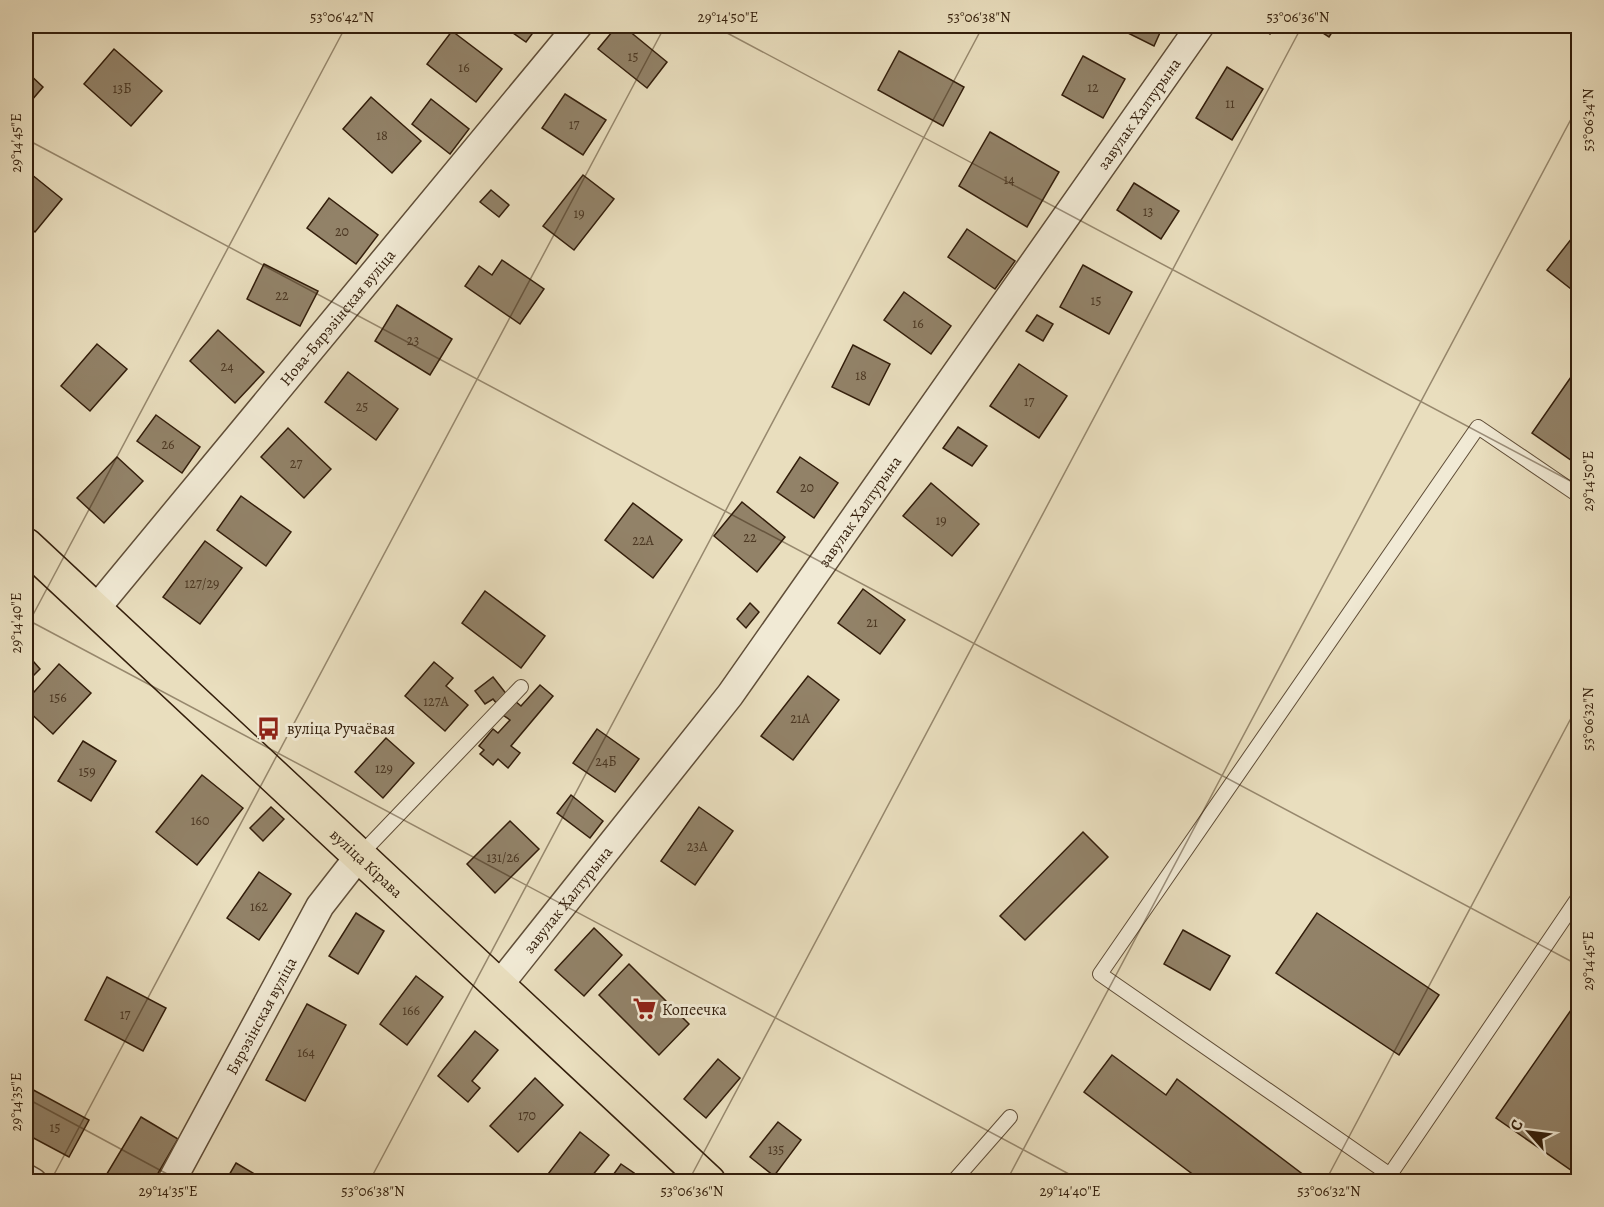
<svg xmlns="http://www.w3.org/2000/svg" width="1604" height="1207" font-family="Alegreya,serif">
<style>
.building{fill:#928268;stroke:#331e0b;stroke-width:1.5}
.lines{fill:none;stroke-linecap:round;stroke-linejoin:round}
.service-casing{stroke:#604e38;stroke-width:16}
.minor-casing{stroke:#604e38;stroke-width:30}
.primary-casing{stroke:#331e0b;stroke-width:36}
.service{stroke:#f1ead5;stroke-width:14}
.minor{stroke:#f1ead5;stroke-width:27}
.primary{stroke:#e9debe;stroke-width:33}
.ticks{fill:none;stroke:#331e0b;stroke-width:1.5;stroke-opacity:0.45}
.labels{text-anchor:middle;stroke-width:6;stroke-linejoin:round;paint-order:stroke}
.number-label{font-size:14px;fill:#4b3722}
.street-label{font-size:16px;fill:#331e0b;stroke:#f1ead5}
.poi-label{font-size:16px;fill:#331e0b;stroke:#f1ead5;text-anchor:start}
.neatline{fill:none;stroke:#331e0b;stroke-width:2}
.ticks-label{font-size:15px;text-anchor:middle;fill:#331e0b}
</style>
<rect width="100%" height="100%" fill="#e9debe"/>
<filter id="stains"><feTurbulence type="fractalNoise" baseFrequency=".00333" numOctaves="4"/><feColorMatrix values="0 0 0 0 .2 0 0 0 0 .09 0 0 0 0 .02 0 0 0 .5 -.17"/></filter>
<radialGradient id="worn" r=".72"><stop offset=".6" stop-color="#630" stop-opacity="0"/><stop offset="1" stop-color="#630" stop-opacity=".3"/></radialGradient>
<g class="building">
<path d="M503 26H538L526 42Z"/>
<path d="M617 26H623L667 62 647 88 598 49Z"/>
<path d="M1114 26H1163L1154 46Z"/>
<path d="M1258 26H1277L1270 34Z"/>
<path d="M1312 26H1336L1329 37Z"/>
<path d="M452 31 502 69 476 102 427 64Z"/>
<path d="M114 49 162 91 131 126 84 84Z"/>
<path d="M899 51 964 87 943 126 878 90Z"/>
<path d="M1083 56 1125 79 1103 118 1062 95Z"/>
<path d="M1227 67 1263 89 1232 140 1196 118Z"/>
<path d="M26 71 43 87 26 107Z"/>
<path d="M565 94 606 120 583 155 542 128Z"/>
<path d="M371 97 421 141 392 173 343 129Z"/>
<path d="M431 99 469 129 450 154 412 124Z"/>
<path d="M990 132 1059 172 1027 227 959 186Z"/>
<path d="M26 170 62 199 35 232 26 224Z"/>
<path d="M583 175 614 199 574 250 543 226Z"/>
<path d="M1134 183 1179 211 1161 239 1117 210Z"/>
<path d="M491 190 509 205 499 217 480 202Z"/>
<path d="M329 198 378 235 356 264 307 228Z"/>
<path d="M967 229 1015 261 995 289 948 257Z"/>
<path d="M1572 238 1578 243V279L1571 289 1547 270Z"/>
<path d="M502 260 544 289 520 324 465 286 479 266 492 275Z"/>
<path d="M264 264 318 291 300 326 247 299Z"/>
<path d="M1083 265 1132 292 1109 334 1060 307Z"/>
<path d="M904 292 951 326 931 354 884 320Z"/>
<path d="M397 305 452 339 430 375 375 341Z"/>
<path d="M1037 315 1053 324 1043 341 1026 331Z"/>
<path d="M218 330 264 372 235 403 190 361Z"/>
<path d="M97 344 127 369 90 411 61 386Z"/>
<path d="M853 345 890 364 869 405 832 387Z"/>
<path d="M1019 364 1067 396 1039 438 990 406Z"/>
<path d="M1578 367V465L1532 433Z"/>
<path d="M348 372 398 409 376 440 325 402Z"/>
<path d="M156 415 200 447 182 473 137 441Z"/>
<path d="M958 427 987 446 972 466 943 448Z"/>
<path d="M288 428 331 469 304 498 261 457Z"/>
<path d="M117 457 143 481 104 523 77 498Z"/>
<path d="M800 457 838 483 814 518 777 492Z"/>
<path d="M931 483 979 524 952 556 903 516Z"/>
<path d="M241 496 291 532 266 566 217 530Z"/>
<path d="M742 502 785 537 757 572 714 536Z"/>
<path d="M633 503 682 540 653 578 605 540Z"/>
<path d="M205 541 242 568 200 624 163 597Z"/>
<path d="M863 589 905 620 880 654 838 623Z"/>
<path d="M485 591 545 636 521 668 462 623Z"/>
<path d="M750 603 759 612 746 628 737 619Z"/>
<path d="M26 653 40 669 26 683Z"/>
<path d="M434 662 453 678 446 686 468 705 445 731 405 696Z"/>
<path d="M59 664 91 693 53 734 26 709V701Z"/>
<path d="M808 676 839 700 793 760 761 736Z"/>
<path d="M493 677 508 696 497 704 493 699 485 704 475 691Z"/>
<path d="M540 685 553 696 511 746 520 753 508 768 498 759 493 765 480 754 484 750 479 746 493 729 498 733 510 720 503 715 515 701 521 706Z"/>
<path d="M597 729 639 759 615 792 573 763Z"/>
<path d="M386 738 414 763 383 798 355 772Z"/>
<path d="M83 741 116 761 91 801 58 781Z"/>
<path d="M202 775 243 808 197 865 156 832Z"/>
<path d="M571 795 603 821 590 838 557 813Z"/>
<path d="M271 807 284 819 263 841 250 828Z"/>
<path d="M699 807 733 831 695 885 661 861Z"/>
<path d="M510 821 539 849 495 893 467 864Z"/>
<path d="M1083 832 1108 857 1025 940 1000 916Z"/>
<path d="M259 872 291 894 259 940 227 918Z"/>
<path d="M356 913 384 931 358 974 329 956Z"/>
<path d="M1317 913 1439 995 1399 1055 1276 973Z"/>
<path d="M594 928 622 955 584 996 555 970Z"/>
<path d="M1183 930 1230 956 1210 990 1164 964Z"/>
<path d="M629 964 689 1024 659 1055 599 995Z"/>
<path d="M416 976 443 997 407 1045 380 1024Z"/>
<path d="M107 977 166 1008 143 1051 85 1020Z"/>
<path d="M1578 1000V1175L1496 1118Z"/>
<path d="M307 1004 346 1025 305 1101 266 1080Z"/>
<path d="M475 1031 498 1050 472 1081 480 1088 468 1102 438 1076Z"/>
<path d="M1112 1055 1166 1095 1177 1079 1313 1182H1203L1084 1092Z"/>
<path d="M718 1059 740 1078 706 1118 684 1099Z"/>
<path d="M535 1078 563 1105 518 1152 490 1126Z"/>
<path d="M26 1086 89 1120 69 1157 26 1134Z"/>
<path d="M141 1117 178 1139 153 1182H113L105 1177Z"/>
<path d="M778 1122 801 1140 774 1176 750 1157Z"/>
<path d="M580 1132 609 1155 587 1182H542Z"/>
<path d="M236 1163 268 1182H225Z"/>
<path d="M621 1164 634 1173 627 1182H608Z"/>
</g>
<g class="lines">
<defs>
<g id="service">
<path d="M359 856 521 687"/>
<path d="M1390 1175 1100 974 1478 427 1578 495"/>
<path d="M953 1182 1010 1117"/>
<path d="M1385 1182 1578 898"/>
</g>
<g id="minor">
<path id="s1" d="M95 610 578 26"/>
<path id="s2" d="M500 984 730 695 1200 26"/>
<path d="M26 1178 33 1182"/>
<path id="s3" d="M171 1182 320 906 359 856"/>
</g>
<g id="primary">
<path id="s4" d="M26 545 709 1182"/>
</g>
</defs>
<use href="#service" class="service-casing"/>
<use href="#minor" class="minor-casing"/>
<use href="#primary" class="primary-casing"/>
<use href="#service" class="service"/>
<use href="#minor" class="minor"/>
<use href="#primary" class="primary"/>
</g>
<path class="ticks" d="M714 26 1578 485M26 28 27 26M26 139 1578 965M26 619 1084 1182M26 628 346 26M26 1098 182 1182M50 1182 665 26M369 1182 983 26M688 1182 1302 26M1006 1182 1578 106M1325 1182 1578 705"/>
<defs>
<symbol id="bus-bare" viewBox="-9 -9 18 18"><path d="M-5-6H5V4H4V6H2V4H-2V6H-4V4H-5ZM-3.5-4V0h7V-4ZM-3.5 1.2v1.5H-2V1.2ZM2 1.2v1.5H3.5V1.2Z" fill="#8f2418" stroke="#f1ead5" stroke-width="2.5" paint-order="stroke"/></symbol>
<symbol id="supermarket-bare" viewBox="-9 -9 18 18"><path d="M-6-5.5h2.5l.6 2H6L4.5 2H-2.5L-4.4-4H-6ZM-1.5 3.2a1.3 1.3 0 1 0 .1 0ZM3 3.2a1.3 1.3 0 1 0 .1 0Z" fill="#8f2418" stroke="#f1ead5" stroke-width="2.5" paint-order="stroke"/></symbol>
</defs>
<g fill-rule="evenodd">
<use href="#bus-bare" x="252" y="712" width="33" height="33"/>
<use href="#supermarket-bare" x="628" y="992" width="33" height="33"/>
</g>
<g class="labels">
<g class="number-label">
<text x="633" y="61">15</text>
<text x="464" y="72">16</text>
<text x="1093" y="92">12</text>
<text x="122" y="93">13Б</text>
<text x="1230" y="108">11</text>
<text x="574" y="129">17</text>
<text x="382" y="140">18</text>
<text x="1009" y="184">14</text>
<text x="1148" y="216">13</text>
<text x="579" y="218">19</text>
<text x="342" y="236">20</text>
<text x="282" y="300">22</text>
<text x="1096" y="305">15</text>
<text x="918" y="328">16</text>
<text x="413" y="345">23</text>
<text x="227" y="371">24</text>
<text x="861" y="380">18</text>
<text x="1029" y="406">17</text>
<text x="362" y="411">25</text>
<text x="168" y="449">26</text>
<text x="296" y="468">27</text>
<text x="807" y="492">20</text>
<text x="941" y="525">19</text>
<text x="750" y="542">22</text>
<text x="643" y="545">22А</text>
<text x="202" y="588">127/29</text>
<text x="872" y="627">21</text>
<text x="58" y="702">156</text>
<text x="436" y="706">127А</text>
<text x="800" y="723">21А</text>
<text x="606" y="766">24Б</text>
<text x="384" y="773">129</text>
<text x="87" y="776">159</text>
<text x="200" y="825">160</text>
<text x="697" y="851">23А</text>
<text x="503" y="862">131/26</text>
<text x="259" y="911">162</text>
<text x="411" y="1015">166</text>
<text x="125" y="1019">17</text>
<text x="306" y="1057">164</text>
<text x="527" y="1120">170</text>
<text x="55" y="1132">15</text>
<text x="776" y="1154">135</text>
</g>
<g class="street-label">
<text dy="6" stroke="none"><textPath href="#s2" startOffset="1080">завулак Халтурына</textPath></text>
<text dy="6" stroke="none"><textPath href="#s1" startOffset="380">Нова-Бярэзінская вуліца</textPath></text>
<text dy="6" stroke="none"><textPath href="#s2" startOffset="594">завулак Халтурына</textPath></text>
<text dy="6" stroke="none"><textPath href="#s4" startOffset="466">вуліца Кірава</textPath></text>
<text dy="6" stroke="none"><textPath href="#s2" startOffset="108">завулак Халтурына</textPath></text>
<text dy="6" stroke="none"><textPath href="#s3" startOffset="189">Бярэзінская вуліца</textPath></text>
</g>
<g class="poi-label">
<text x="287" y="734">вуліца Ручаёвая</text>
<text x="662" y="1015">Копеечка</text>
</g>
</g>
<rect width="1604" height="1207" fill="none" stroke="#e9debe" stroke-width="66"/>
<g transform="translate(1529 1132) rotate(298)" stroke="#f1ead5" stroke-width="4.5" paint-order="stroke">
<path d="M0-4.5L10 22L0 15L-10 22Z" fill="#331e0b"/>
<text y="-9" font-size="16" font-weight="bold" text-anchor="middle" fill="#331e0b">С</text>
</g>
<rect x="33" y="33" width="1538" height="1141" class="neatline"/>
<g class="ticks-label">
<text x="342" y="22">53°06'42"N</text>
<text x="728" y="22">29°14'50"E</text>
<text x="979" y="22">53°06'38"N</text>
<text x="1298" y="22">53°06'36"N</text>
<text transform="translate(1588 120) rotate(-90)" y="5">53°06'34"N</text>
<text transform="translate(16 143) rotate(-90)" y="5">29°14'45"E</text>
<text transform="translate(1588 481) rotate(-90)" y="5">29°14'50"E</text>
<text transform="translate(16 623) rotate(-90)" y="5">29°14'40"E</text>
<text transform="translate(1588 719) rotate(-90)" y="5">53°06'32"N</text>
<text transform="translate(1588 961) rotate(-90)" y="5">29°14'45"E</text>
<text transform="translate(16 1102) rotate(-90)" y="5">29°14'35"E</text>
<text x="168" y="1196">29°14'35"E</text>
<text x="373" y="1196">53°06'38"N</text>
<text x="692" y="1196">53°06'36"N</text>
<text x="1070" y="1196">29°14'40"E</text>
<text x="1329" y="1196">53°06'32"N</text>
</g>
<rect width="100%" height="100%" filter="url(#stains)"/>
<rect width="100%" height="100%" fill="url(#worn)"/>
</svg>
